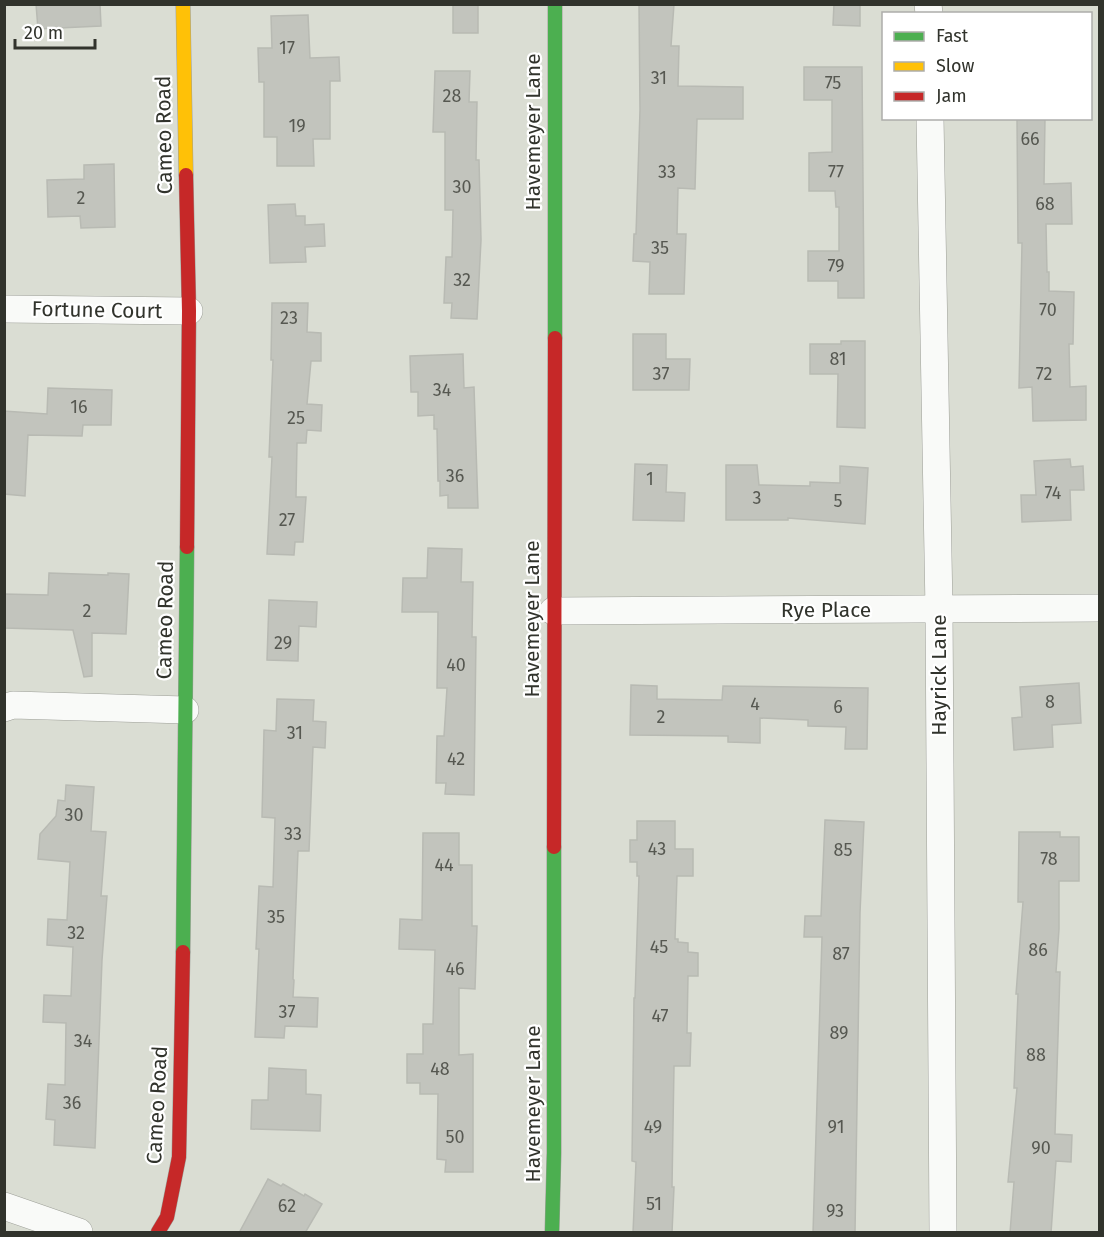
<svg xmlns="http://www.w3.org/2000/svg" width="1104" height="1237" font-family="'Fira Sans',sans-serif">
<style>
.building{fill:#c2c4bd;stroke:#b8bab3;stroke-width:1.5}
.lines{fill:none;stroke-linecap:round;stroke-linejoin:round}
.street-casing{stroke:#9d9f98;stroke-width:28}
.fast-casing{stroke:#9d9f98;stroke-width:15}
.slow-casing{stroke:#9d9f98;stroke-width:15}
.jam-casing{stroke:#9d9f98;stroke-width:15}
.street{stroke:#f9faf8;stroke-width:27}
.fast{stroke:#4caf50;stroke-width:14}
.slow{stroke:#ffc107;stroke-width:14}
.jam{stroke:#c62828;stroke-width:14}
.labels{text-anchor:middle;stroke-width:4.5;stroke-linejoin:round;paint-order:stroke}
.number-label{font-size:18px;fill:#565851}
.street-label{font-size:21px;fill:#31332c;stroke:#fff}
</style>
<rect width="100%" height="100%" fill="#daddd3"/>
<g class="building">
<path d="M36 4H100L101 26 38 29Z"/>
<rect x="453" y="4" width="25" height="29"/>
<path d="M639 4H674L671 46H679L678 86 743 87V119H697L695 189 678 188 677 234H686L684 294H649L650 262 633 261 634 234H636L640 110Z"/>
<path d="M834 4H860V26L833 25Z"/>
<path d="M308 15 310 58 339 57 340 81H330V139H313L314 166H277V137H264V82H259L258 48H272L271 16Z"/>
<path d="M804 67H862L864 298H838V281H808V251H839V207H836L835 191H809V153L832 152V100H804Z"/>
<path d="M435 71H470L469 102H477L476 160H479L481 240 477 319 451 318 452 303H444L446 257H452L453 210H445V132H433Z"/>
<path d="M1017 118H1045L1044 184 1071 183 1072 224H1046L1047 272H1049V291L1074 292 1073 344H1069L1070 387 1086 386V420L1033 421 1032 387 1019 388 1022 243H1018Z"/>
<path d="M114 164 115 227 81 228 80 216 48 217 47 180 84 179V165Z"/>
<path d="M295 204 296 216H305V225L324 224 325 246 305 247 306 262 270 263 268 205Z"/>
<path d="M272 303H308L307 332 321 333V361H311L307 404 322 405 321 431 307 430 306 443H297L296 497H306L303 542H295L294 555 267 554 272 457H269L273 360H271Z"/>
<path d="M633 334H666V359H690L689 390H633Z"/>
<path d="M841 341H865V428L837 427 838 374H810V344H841Z"/>
<path d="M463 354 464 388 474 387 478 508H448V495L440 496V481H438L437 429H434V415L418 416V392H411L410 356Z"/>
<path d="M48 388 112 390 111 425H83L82 436 28 435 25 496 4 494V411L47 414Z"/>
<path d="M1070 459 1071 467 1083 466 1084 490H1070L1071 520 1022 522 1021 495H1036L1034 461Z"/>
<path d="M635 464 667 465 666 492 685 493 684 521 633 520Z"/>
<path d="M726 465H757L759 485 810 486V482L840 483V466L868 468 865 524 788 518V520H726Z"/>
<path d="M428 548 462 549 461 582H473L472 637H476L474 795 445 794 446 783H436L437 736H444L447 688H437L438 612H402L403 578H427Z"/>
<path d="M49 573 108 575V573L129 574 126 634 92 633V676L84 677 73 630 4 628V594L48 595Z"/>
<path d="M269 600 317 602 316 627 299 626 298 661 267 660Z"/>
<path d="M1079 683 1081 723 1052 725 1053 747 1014 750 1012 718 1022 717 1020 687Z"/>
<path d="M631 685 657 686V699L722 700 723 686 868 688 867 749H845L846 727 808 726V720L760 718V743L728 742V736L630 735Z"/>
<path d="M277 699 314 700 313 721 326 722 325 748 313 747 309 851H298L293 979 294 980 293 997 318 998 317 1027 285 1026 284 1038 255 1037 259 949H256L259 886 273 887 275 818 262 817 264 730 276 731Z"/>
<path d="M66 785 94 787 91 831 106 832 101 896H107L102 960 95 1148 54 1145 55 1120 46 1119 48 1084 65 1085 66 1023 43 1022 44 995 71 996 73 947 47 945 48 919 67 920 70 862 38 859 40 834 56 816 58 800 65 801Z"/>
<path d="M825 820 864 822 860 913 855 1233H813L822 937H804L805 916H821Z"/>
<path d="M637 821H675V849H693V876H677L675 939H678V942L688 943V952L698 953V976H688L687 1033H691L690 1066H674L672 1187H674L672 1233H633L636 1162 632 1161 634 998H635L639 876H637V862H630V840H637Z"/>
<path d="M1019 832H1060V837H1079V881H1059V929L1056 972H1060L1055 1134 1072 1135 1071 1162 1056 1161 1051 1233H1010L1014 1182H1008L1017 1088H1014L1018 994H1016L1023 902H1018Z"/>
<path d="M423 833H459V865H472V926H477L475 989 459 988V1055L473 1054V1172H445L446 1160 437 1159 438 1094H420V1083H407V1054H423V1024H433L435 950 399 949 400 919 422 920Z"/>
<path d="M269 1068 306 1070V1094L321 1095 320 1131 251 1129 252 1100H268Z"/>
<path d="M268 1179 281 1186 283 1184 304 1196 305 1194 322 1204 305 1233H239Z"/>
</g>
<g class="lines">
<defs>
<g id="street">
<path d="M928 4 929 14"/>
<path d="M930 118 939 609 943 1232"/>
<path d="M4 309 189 311"/>
<path d="M553 611 1100 608"/>
<path d="M4 708 13 705 185 710"/>
<path d="M4 1206 79 1232"/>
</g>
<g id="fast">
<path d="M555 338V4"/>
<path d="M183 952 187 547"/>
<path d="M552 1232 554 1153V847"/>
</g>
<path id="slow" d="M183 4 186 175"/>
<g id="jam">
<path d="M186 175 189 311 187 547"/>
<path d="M554 847 555 338"/>
<path d="M158 1232 167 1217 179 1157 183 952"/>
</g>
</defs>
<use href="#street" class="street-casing"/>
<use href="#fast" class="fast-casing"/>
<use href="#slow" class="slow-casing"/>
<use href="#jam" class="jam-casing"/>
<use href="#street" class="street"/>
<use href="#fast" class="fast"/>
<use href="#slow" class="slow"/>
<use href="#jam" class="jam"/>
</g>
<g class="labels">
<g class="number-label">
<text x="287" y="54">17</text>
<text x="659" y="84">31</text>
<text x="833" y="89">75</text>
<text x="452" y="102">28</text>
<text x="297" y="132">19</text>
<text x="1030" y="145">66</text>
<text x="667" y="178">33</text>
<text x="836" y="178">77</text>
<text x="462" y="193">30</text>
<text x="81" y="204">2</text>
<text x="1045" y="210">68</text>
<text x="660" y="254">35</text>
<text x="836" y="272">79</text>
<text x="462" y="286">32</text>
<text x="1048" y="316">70</text>
<text x="289" y="324">23</text>
<text x="838" y="365">81</text>
<text x="661" y="380">37</text>
<text x="1044" y="380">72</text>
<text x="442" y="396">34</text>
<text x="79" y="413">16</text>
<text x="296" y="424">25</text>
<text x="455" y="482">36</text>
<text x="650" y="485">1</text>
<text x="1053" y="499">74</text>
<text x="757" y="504">3</text>
<text x="838" y="507">5</text>
<text x="287" y="526">27</text>
<text x="87" y="617">2</text>
<text x="283" y="649">29</text>
<text x="456" y="671">40</text>
<text x="1050" y="708">8</text>
<text x="755" y="710">4</text>
<text x="838" y="713">6</text>
<text x="661" y="723">2</text>
<text x="295" y="739">31</text>
<text x="456" y="765">42</text>
<text x="74" y="821">30</text>
<text x="293" y="840">33</text>
<text x="657" y="855">43</text>
<text x="843" y="856">85</text>
<text x="1049" y="865">78</text>
<text x="444" y="871">44</text>
<text x="276" y="923">35</text>
<text x="76" y="939">32</text>
<text x="659" y="953">45</text>
<text x="1038" y="956">86</text>
<text x="841" y="960">87</text>
<text x="455" y="975">46</text>
<text x="287" y="1018">37</text>
<text x="660" y="1022">47</text>
<text x="839" y="1039">89</text>
<text x="83" y="1047">34</text>
<text x="1036" y="1061">88</text>
<text x="440" y="1075">48</text>
<text x="72" y="1109">36</text>
<text x="653" y="1133">49</text>
<text x="836" y="1133">91</text>
<text x="455" y="1143">50</text>
<text x="1041" y="1154">90</text>
<text x="654" y="1210">51</text>
<text x="287" y="1212">62</text>
<text x="835" y="1217">93</text>
</g>
<g class="street-label">
<text transform="translate(533 132) rotate(-90)" y="7">Havemeyer Lane</text>
<text transform="translate(164 135) rotate(-91)" y="7">Cameo Road</text>
<text transform="translate(97 310) rotate(1)" y="7">Fortune Court</text>
<text x="826" y="617">Rye Place</text>
<text transform="translate(532 619) rotate(-90)" y="7">Havemeyer Lane</text>
<text transform="translate(165 620) rotate(-89)" y="7">Cameo Road</text>
<text transform="translate(939 675) rotate(-90)" y="7">Hayrick Lane</text>
<text transform="translate(533 1104) rotate(-90)" y="7">Havemeyer Lane</text>
<text transform="translate(157 1105) rotate(-87)" y="7">Cameo Road</text>
</g>
</g>
<rect width="1104" height="1237" fill="none" stroke="#31332c" stroke-width="12"/>
<rect x="882" y="12" width="210" height="108" fill="#ffffff" stroke="#adadab" stroke-width="1.5"/>
<rect x="894" y="32" width="30" height="9" fill="#4caf50" stroke="#adadab" stroke-width="1.5"/>
<text x="936" y="42" font-size="18" fill="#31332c">Fast</text>
<rect x="894" y="62" width="30" height="9" fill="#ffc107" stroke="#adadab" stroke-width="1.5"/>
<text x="936" y="72" font-size="18" fill="#31332c">Slow</text>
<rect x="894" y="92" width="30" height="9" fill="#c62828" stroke="#adadab" stroke-width="1.5"/>
<text x="936" y="102" font-size="18" fill="#31332c">Jam</text>
<path d="M15 39v9h80v-9" fill="none" stroke="#31332c" stroke-width="3"/>
<text x="24" y="39" font-size="18" fill="#31332c" stroke="#ffffff" stroke-width="4.5" paint-order="stroke">20 m</text>
</svg>
